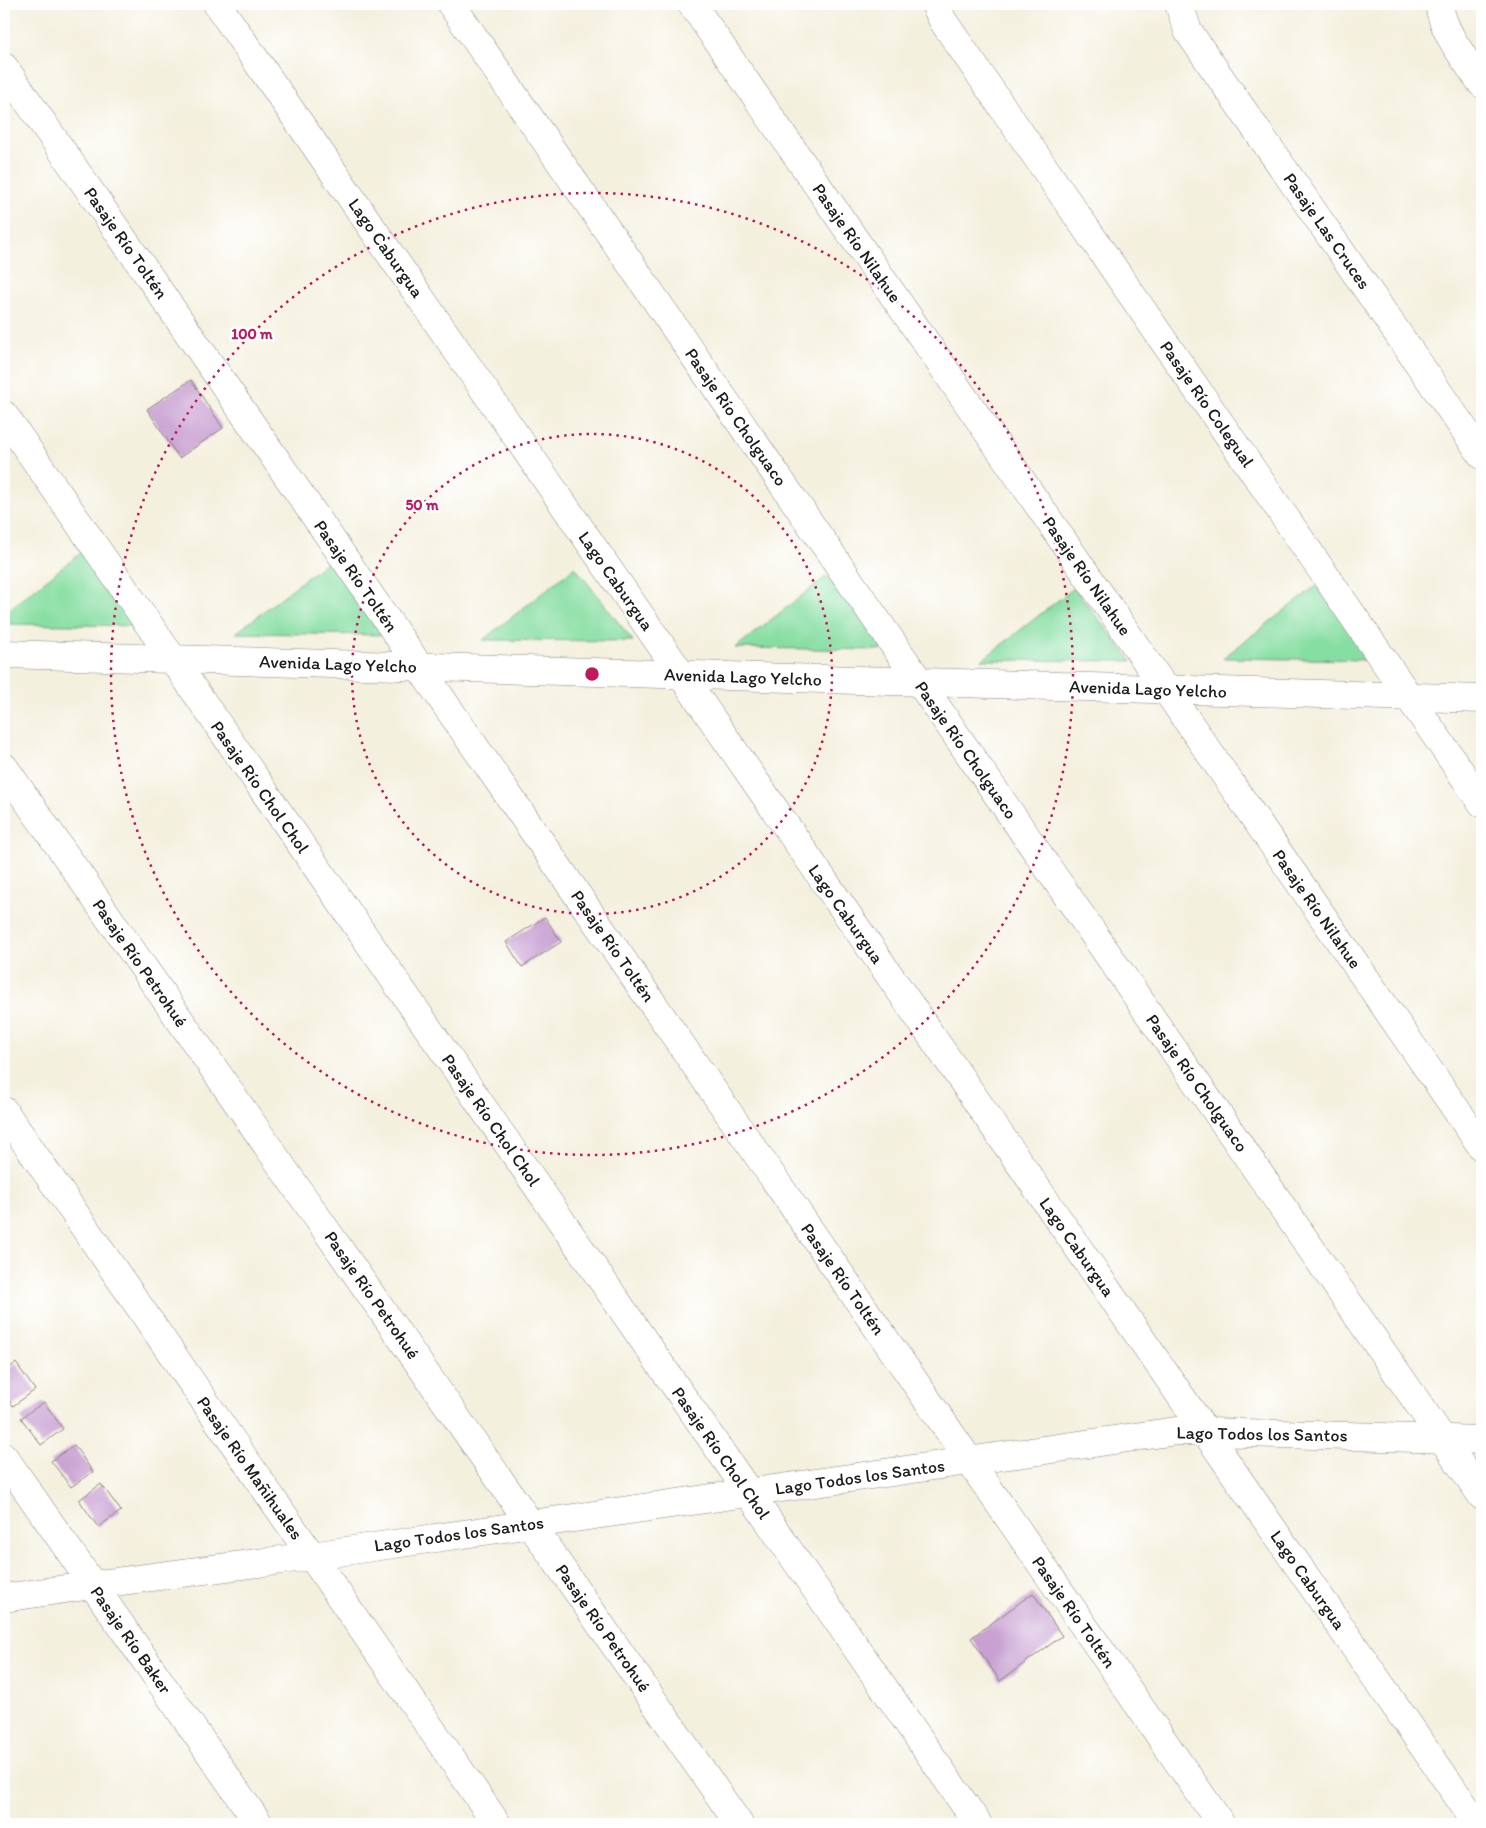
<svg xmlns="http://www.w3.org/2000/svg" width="1486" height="1828" font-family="Itim,sans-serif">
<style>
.green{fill:#87dea2;stroke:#527d5f}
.building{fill:#c8a0d2}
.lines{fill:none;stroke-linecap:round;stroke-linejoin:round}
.minor-casing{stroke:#88867d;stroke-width:29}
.tertiary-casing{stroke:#88867d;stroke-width:29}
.minor{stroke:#fff;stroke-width:28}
.tertiary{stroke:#fff;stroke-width:28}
.ring{fill:none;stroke:#c2185b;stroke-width:2.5;stroke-dasharray:2.5 5}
.labels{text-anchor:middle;stroke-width:5;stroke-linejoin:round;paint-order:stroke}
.street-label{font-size:18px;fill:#1c1c1c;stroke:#fff}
.centre{fill:#c2185b;stroke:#fff;stroke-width:2.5}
.ring-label{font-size:15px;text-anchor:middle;font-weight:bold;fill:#c2185b;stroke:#fff;stroke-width:5;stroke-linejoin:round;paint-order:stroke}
</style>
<rect width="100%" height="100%" fill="#fff"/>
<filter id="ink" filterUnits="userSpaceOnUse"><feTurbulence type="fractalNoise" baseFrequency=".02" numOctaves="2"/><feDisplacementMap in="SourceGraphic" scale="10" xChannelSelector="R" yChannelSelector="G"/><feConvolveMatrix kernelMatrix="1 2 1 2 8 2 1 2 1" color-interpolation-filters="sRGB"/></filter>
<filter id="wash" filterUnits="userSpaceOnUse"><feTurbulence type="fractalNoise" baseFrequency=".0096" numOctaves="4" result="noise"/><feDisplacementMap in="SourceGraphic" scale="20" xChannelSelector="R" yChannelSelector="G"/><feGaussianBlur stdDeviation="1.12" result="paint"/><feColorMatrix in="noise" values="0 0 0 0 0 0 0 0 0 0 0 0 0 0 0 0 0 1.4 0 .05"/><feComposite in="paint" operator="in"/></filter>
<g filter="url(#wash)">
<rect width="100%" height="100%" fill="#f4f0de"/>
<g class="green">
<path d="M82 552 140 626 4 624V613Z"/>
<path d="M328 561 386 635 236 633Z"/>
<path d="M575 567 633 641 483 640Z"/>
<path d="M827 576 885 650 735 648Z"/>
<path d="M1316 586 1374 660 1223 658Z"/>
<path d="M1074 588 1132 661 982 660Z"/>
</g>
<g id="blocks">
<g class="building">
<path d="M191 380 223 428 179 458 147 409Z"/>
<path d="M545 917 561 942 522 967 506 942Z"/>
<path d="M16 1363 35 1390 13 1406 4 1393V1372Z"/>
<path d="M44 1402 63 1429 41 1445 21 1418Z"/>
<path d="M74 1445 93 1472 71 1487 51 1461Z"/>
<path d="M101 1484 121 1511 98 1527 79 1500Z"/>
<path d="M1033 1593 1062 1636 1000 1681 971 1638Z"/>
</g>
</g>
</g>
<g filter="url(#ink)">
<use href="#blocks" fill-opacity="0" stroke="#88867d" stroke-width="1"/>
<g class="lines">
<defs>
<g id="minor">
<path d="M217 4 1477 1824"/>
<path d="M451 4 1482 1496"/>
<path d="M692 4 1482 1147"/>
<path d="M935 4 943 21 1482 803"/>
<path d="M1179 4 1188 31 1482 455"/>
<path d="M1439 4C1443 34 1466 60 1482 84"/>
<path d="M4 67 1221 1824"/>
<path d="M4 415 978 1824"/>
<path d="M4 767 739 1824"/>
<path d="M4 1111 497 1824"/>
<path d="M4 1457 259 1824"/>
<path d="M4 1598 92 1585 311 1556 1176 1431 1482 1440"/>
</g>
<path id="tertiary" d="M4 654 1482 699"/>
</defs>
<use href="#minor" class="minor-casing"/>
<use href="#tertiary" class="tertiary-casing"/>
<use href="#minor" class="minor"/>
<use href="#tertiary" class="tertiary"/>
</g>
</g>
<g class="ring">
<circle cx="592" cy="674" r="240"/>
<circle cx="592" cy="674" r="481"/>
</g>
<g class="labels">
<g class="street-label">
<text transform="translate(1327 231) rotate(55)" y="6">Pasaje Las Cruces</text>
<text transform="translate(126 243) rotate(55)" y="6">Pasaje Río Toltén</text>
<text transform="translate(857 243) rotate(55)" y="6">Pasaje Río Nilahue</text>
<text transform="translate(386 248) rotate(55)" y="6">Lago Caburgua</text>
<text transform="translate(1207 404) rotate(55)" y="6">Pasaje Río Colegual</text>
<text transform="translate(736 417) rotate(55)" y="6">Pasaje Río Cholguaco</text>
<text transform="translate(356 576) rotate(55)" y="6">Pasaje Río Toltén</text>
<text transform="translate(1087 576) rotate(55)" y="6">Pasaje Río Nilahue</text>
<text transform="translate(616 581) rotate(55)" y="6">Lago Caburgua</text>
<text transform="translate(338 664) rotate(2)" y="6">Avenida Lago Yelcho</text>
<text transform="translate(743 677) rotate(2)" y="6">Avenida Lago Yelcho</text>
<text transform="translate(1148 689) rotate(2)" y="6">Avenida Lago Yelcho</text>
<text transform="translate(966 750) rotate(55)" y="6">Pasaje Río Cholguaco</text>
<text transform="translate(260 787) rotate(55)" y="6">Pasaje Río Chol Chol</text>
<text transform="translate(1317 909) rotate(55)" y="6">Pasaje Río Nilahue</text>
<text transform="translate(846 914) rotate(55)" y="6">Lago Caburgua</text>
<text transform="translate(613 946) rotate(55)" y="6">Pasaje Río Toltén</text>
<text transform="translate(140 963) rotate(55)" y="6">Pasaje Río Petrohué</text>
<text transform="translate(1197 1083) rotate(55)" y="6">Pasaje Río Cholguaco</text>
<text transform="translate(491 1120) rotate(55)" y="6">Pasaje Río Chol Chol</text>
<text transform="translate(1077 1247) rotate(55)" y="6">Lago Caburgua</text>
<text transform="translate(843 1279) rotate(55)" y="6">Pasaje Río Toltén</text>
<text transform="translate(372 1295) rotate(55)" y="6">Pasaje Río Petrohué</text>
<text transform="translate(1262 1434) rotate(1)" y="6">Lago Todos los Santos</text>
<text transform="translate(721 1453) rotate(55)" y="6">Pasaje Río Chol Chol</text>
<text transform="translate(250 1468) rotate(55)" y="6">Pasaje Río Mañihuales</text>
<text transform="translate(860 1477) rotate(-8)" y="6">Lago Todos los Santos</text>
<text transform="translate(459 1534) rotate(-8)" y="6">Lago Todos los Santos</text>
<text transform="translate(1308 1580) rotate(55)" y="6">Lago Caburgua</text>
<text transform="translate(1074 1612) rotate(55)" y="6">Pasaje Río Toltén</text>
<text transform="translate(603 1628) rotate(55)" y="6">Pasaje Río Petrohué</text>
<text transform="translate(131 1640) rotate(55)" y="6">Pasaje Río Baker</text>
</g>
</g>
<circle cx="592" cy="674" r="8" class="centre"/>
<g class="ring-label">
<text x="252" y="339">100 m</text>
<text x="422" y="510">50 m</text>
</g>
<rect width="1486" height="1828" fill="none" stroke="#fff" stroke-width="20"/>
</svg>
